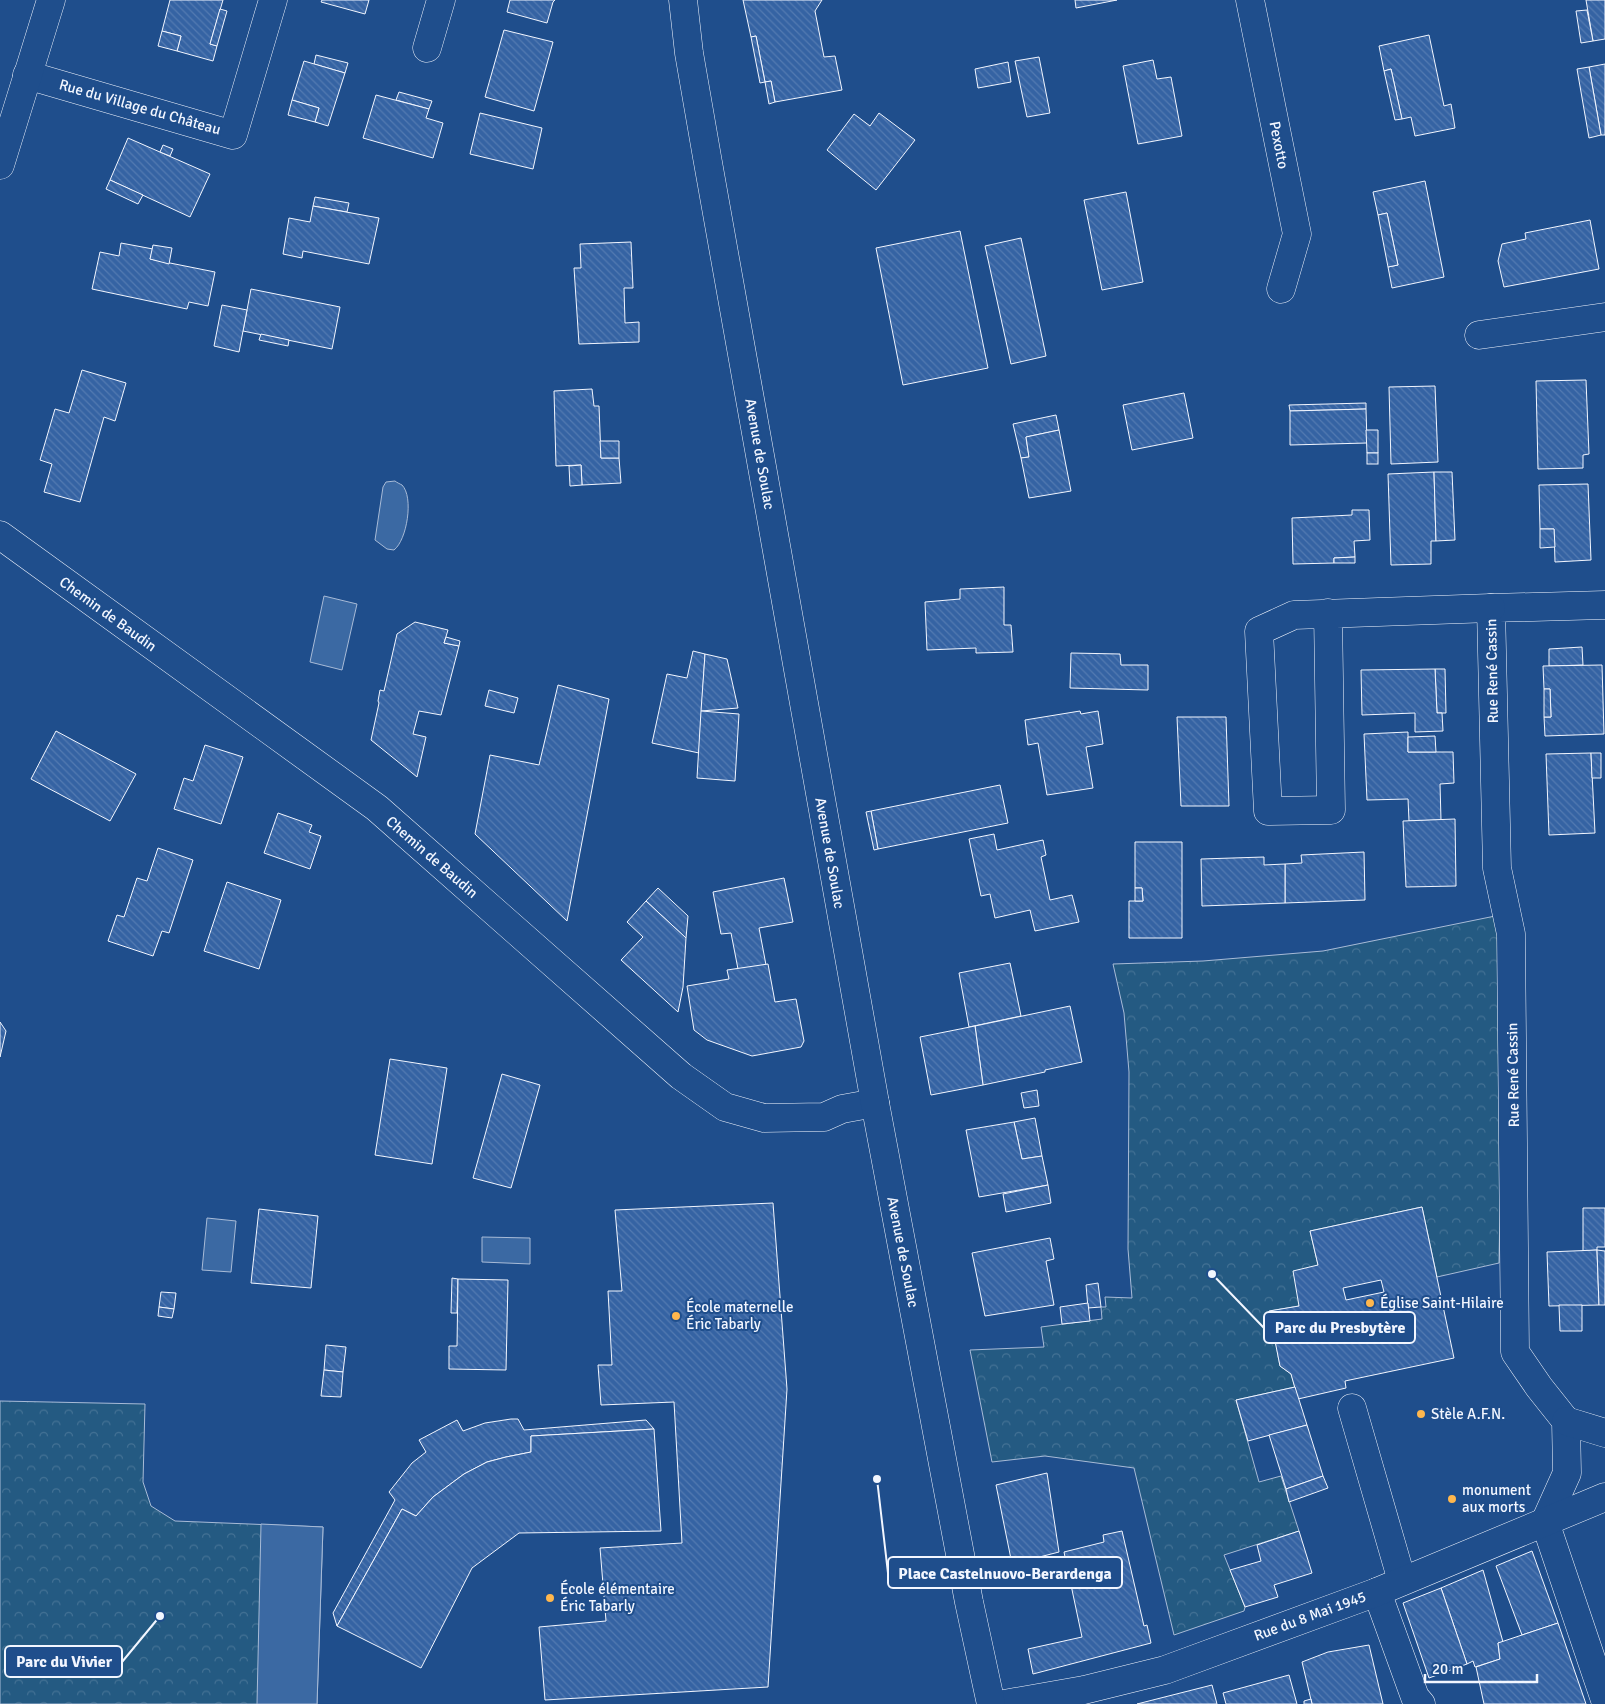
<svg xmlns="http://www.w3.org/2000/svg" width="1605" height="1704" font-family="Signika,sans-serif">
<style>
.park{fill:url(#park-crowns);stroke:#a8bbd7}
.water{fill:#3b69a3;stroke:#a8bbd7}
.building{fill:url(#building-back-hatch);stroke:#f2f6ff;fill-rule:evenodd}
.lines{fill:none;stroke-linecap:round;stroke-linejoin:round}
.minor-casing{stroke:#f2f6ff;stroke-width:29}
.major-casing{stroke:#f2f6ff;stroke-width:29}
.minor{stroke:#1f4e8c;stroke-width:28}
.major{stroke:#1f4e8c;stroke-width:28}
.poi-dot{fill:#ffb74d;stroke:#1f4e8c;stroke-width:2}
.labels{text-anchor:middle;stroke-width:4;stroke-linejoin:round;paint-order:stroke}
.street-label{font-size:15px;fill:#f2f6ff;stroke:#1f4e8c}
.poi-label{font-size:15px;fill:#f2f6ff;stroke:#1f4e8c;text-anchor:start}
.leader{fill:none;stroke:#f2f6ff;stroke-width:2}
.callout-dot{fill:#f2f6ff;stroke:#1f4e8c;stroke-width:2}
.callout{fill:#1f4e8c;stroke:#f2f6ff;stroke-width:2}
.callout-label{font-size:16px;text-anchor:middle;font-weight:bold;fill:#f2f6ff}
</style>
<defs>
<pattern id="park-crowns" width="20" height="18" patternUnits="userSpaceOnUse" patternTransform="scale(1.25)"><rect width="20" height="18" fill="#245a82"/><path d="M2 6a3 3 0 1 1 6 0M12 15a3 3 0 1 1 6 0" fill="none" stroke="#447295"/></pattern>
<pattern id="building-back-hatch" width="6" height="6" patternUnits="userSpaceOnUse" patternTransform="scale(1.25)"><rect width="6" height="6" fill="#3563a3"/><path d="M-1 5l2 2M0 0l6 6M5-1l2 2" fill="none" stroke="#537ab1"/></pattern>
</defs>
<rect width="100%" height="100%" fill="#1f4e8c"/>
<g class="park">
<path d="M1505 914 1499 1263 1437 1277 1422 1207 1310 1231 1318 1265 1299 1306 1270 1311 1280 1366 1291 1374 1295 1387 1236 1400 1259 1482 1281 1476 1299 1531 1224 1555 1245 1607 1244 1611 1174 1635 1134 1468 1045 1456 992 1462 970 1350 1044 1347 1041 1327 1102 1319 1101 1307H1106L1105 1297 1132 1298 1128 1249 1129 1072 1124 1013 1113 964 1203 961 1323 951Z"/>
<path d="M0 1401 145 1404 143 1482 151 1506 175 1521 323 1527 317 1704H0Z"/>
</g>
<g class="water">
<path d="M395 481C396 482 400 484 402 485 414 497 407 540 394 550L387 549 375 540 383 487 386 482Z"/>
<path d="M324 596 357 604 342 670 310 662Z"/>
<path d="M207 1218 236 1221 231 1272 202 1270Z"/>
<path d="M482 1237 530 1238V1264L482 1262Z"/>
<path d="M261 1524 323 1527 317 1704H257Z"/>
</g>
<g class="building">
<path d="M170 0H223L210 44 217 46 213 61 177 51 181 36 162 31Z"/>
<path d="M322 0H369L365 14 321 2Z"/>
<path d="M510 0H555L553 2 547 23 507 12Z"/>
<path d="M743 0H822L815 11 824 57 835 56 842 90 775 102 771 81 765 82 756 36 751 37Z"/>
<path d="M1075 0H1117L1076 8Z"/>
<path d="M1586 0H1605V39L1593 41Z"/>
<path d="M220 9 227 11 217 46 210 44Z"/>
<path d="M1587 10 1593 41 1581 43 1576 11Z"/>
<path d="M504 30 553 42 534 111 485 97Z"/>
<path d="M162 31 181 36 177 51 158 46Z"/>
<path d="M1429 35 1444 106 1451 104 1455 128 1415 136 1411 117 1402 119 1391 69 1384 71 1379 46Z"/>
<path d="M756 36 765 82 760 83 751 37Z"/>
<path d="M316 55 348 63 345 73 314 64Z"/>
<path d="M1039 57 1050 113 1027 117 1015 61Z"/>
<path d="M1153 60 1157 79 1171 77 1182 136 1138 144 1123 66Z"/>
<path d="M304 61 345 73 328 126 315 122 319 108 292 100Z"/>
<path d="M1008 62 1011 82 978 88 975 69Z"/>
<path d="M1605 64V135H1601L1589 67Z"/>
<path d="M1589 67 1601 135 1589 138 1577 69Z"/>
<path d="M1391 69 1402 119 1395 120 1384 71Z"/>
<path d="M771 81 775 102 769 104 765 82Z"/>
<path d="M399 92 432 101 429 109 396 100Z"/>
<path d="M376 95 429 109 426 118 443 123 433 158 363 138Z"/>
<path d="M292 100 319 108 315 122 288 115Z"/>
<path d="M480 113 542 128 533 169 470 154Z"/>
<path d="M879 113 915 140 876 190 827 150 854 114 870 126Z"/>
<path d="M128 138 210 174 190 217 110 180Z"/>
<path d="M163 145 173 149 170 156 160 152Z"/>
<path d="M110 180 143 195 138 204 106 189Z"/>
<path d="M1425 181 1444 277 1392 288 1388 267 1398 265 1387 213 1378 215 1373 192Z"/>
<path d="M1126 192 1143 282 1102 290 1084 200Z"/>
<path d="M315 197 349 203 347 212 313 206Z"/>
<path d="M313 206 379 218 369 264 303 251 302 258 283 254 289 218 310 222Z"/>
<path d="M1387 213 1398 265 1388 267 1378 215Z"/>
<path d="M1590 220 1599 269 1504 287 1498 261 1502 244 1526 239 1525 233Z"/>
<path d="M960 231 988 368 903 385 876 248Z"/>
<path d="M1021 238 1046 356 1011 364 985 246Z"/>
<path d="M631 242 633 288H624L625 323 639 322V342L579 344 574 268H581L580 244Z"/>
<path d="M121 243 153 249 150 259 215 272 208 306 189 302 187 309 92 289 100 252 119 256Z"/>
<path d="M153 245 172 248 169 264 150 259Z"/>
<path d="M251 289 340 307 332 349 243 331Z"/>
<path d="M222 305 247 310 239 352 214 346Z"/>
<path d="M261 334 289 340 288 346 259 340Z"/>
<path d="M82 370 126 383 115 421 104 417 80 502 44 492 52 464 40 460 55 409 69 413Z"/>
<path d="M1586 380 1589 454 1583 455V468L1538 469 1536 381Z"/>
<path d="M1435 386 1438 462 1391 464 1389 387Z"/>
<path d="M592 389 594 406H599L601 458H619L621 483 582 485 581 465 556 466 554 391Z"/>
<path d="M1184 393 1193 438 1132 450 1123 405Z"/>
<path d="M1366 403V409L1290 411 1289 405Z"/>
<path d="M1366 409 1367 443 1290 445V411Z"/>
<path d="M1056 415 1059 430 1026 437 1029 457 1021 458 1013 424Z"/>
<path d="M1059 430 1071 491 1029 498 1021 458 1029 457 1026 437Z"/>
<path d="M1366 430H1378V453H1367Z"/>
<path d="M600 441H619V458H601Z"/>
<rect x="1367" y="453" width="11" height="11"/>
<path d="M581 465 582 485 570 486 569 466Z"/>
<path d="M1434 472 1436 541H1431V564L1391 565 1388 474Z"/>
<path d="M1434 472H1452L1455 540 1436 541Z"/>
<path d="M1588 484 1591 560 1555 562 1554 529H1540L1539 485Z"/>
<path d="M1352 510H1369L1370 540 1354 541 1355 557 1334 558V563L1293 564 1292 518 1352 515Z"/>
<path d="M1540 529H1554L1555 547 1540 548Z"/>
<path d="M1355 557V563H1334V558Z"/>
<path d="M1004 587V625H1011L1013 652 976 653V648L927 650 925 602 960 599V589Z"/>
<path d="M415 622 448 630 444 643 459 646 441 715 419 711 413 734 426 737 417 777 371 740 379 703 378 701 380 690 384 691 397 634Z"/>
<path d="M446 637 460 641 459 646 444 643Z"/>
<path d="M1582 647 1583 665 1549 666V649Z"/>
<path d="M693 651 705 654 699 753 652 743 667 674 687 678Z"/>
<path d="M1071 653 1120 654 1121 665H1148V690L1070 688Z"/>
<path d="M705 654 727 659 738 708 701 711Z"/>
<path d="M1602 665 1604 734 1545 736 1544 717H1551L1550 689H1544L1543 666Z"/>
<path d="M1435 669H1445L1446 713H1437Z"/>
<path d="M1435 669 1437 713H1442L1443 731 1415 732V713L1362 715 1361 670Z"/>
<path d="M558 685 609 699 567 921 475 834 490 755 539 765Z"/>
<path d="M1544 689H1550L1551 717H1544Z"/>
<path d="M489 690 518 698 514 713 485 706Z"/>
<path d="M701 711 739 714 735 781 697 778Z"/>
<path d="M1080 711 1081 714 1098 711 1103 744 1086 747 1093 788 1047 795 1038 743 1028 745 1025 720Z"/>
<path d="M1177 717H1226L1229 806H1181Z"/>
<path d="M56 731 136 774 110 821 31 779Z"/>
<path d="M1408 732V752H1453L1454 783 1440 784 1441 820 1409 821 1408 799 1367 800 1364 734Z"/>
<path d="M1435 736 1436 752H1408V737Z"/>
<path d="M205 745 243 757 221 824 174 809 184 778 193 781Z"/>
<path d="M1591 753 1595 833 1549 835 1546 754Z"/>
<path d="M1591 753H1601V778H1592Z"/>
<path d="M1000 785 1008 823 878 849 871 811Z"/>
<path d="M871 811 878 849 874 850 866 812Z"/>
<path d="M278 813 312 825 309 832 321 836 310 869 264 853Z"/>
<path d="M1455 819 1456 886 1406 887 1403 821Z"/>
<path d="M994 834 997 850 1043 840 1046 855 1041 857 1050 900 1072 895 1079 922 1035 931 1030 910 995 918 990 894 981 896 969 839Z"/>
<path d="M1135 842H1182V938H1129V901H1143L1142 888H1135Z"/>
<path d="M158 848 193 860 169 933 162 931 153 956 108 941 117 915 124 917 137 878 147 881Z"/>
<path d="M1364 852 1365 900 1285 903V864L1302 863 1301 855Z"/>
<path d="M1264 857V865L1285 864V903L1202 906 1201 859Z"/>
<path d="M784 878 793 922 759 928 766 965 738 969 731 933 721 934 713 892Z"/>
<path d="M227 882 281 900 259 969 204 951Z"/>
<path d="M658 888 688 916 686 938 646 901Z"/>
<path d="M1135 888H1142L1143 901H1135Z"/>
<path d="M646 901 686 938 683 987 678 1012 621 960 643 937 627 922Z"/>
<path d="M1010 963 1021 1016 969 1027 959 973Z"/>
<path d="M768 964 775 1002 796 999 804 1041 801 1047 752 1056 707 1040 694 1030 687 986 729 979 727 970Z"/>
<path d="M1070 1006 1082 1062 1045 1070V1072L983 1085 975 1026Z"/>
<path d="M0 1022 6 1031 0 1057Z"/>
<path d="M975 1026 983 1085 931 1095 920 1037Z"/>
<path d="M390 1059 447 1068 432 1164 375 1155Z"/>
<path d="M502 1074 540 1085 511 1188 473 1178Z"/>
<path d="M1037 1090 1039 1106 1024 1108 1021 1093Z"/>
<path d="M1035 1118 1042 1156 1022 1159 1014 1122Z"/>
<path d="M1014 1122 1022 1159 1042 1156 1048 1185 979 1197 966 1130Z"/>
<path d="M1048 1185 1051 1203 1006 1212 1003 1194Z"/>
<path d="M773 1203 787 1389 768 1687 545 1700 539 1627 606 1621 600 1548 682 1543 674 1402 601 1405 598 1365H612L608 1291H622L615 1210Z"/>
<path d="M1422 1207 1454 1358 1345 1381 1346 1388 1298 1399 1291 1374 1280 1366 1269 1311 1299 1306 1293 1271 1318 1265 1310 1231ZM1381 1280 1384 1292 1346 1300 1343 1288Z"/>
<path d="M1583 1208H1605V1247H1597V1250L1583 1251Z"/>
<path d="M259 1209 318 1216 311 1288 251 1283Z"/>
<path d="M1050 1238 1054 1259 1046 1261 1054 1305 985 1316 972 1253Z"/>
<path d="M1597 1250 1599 1305 1549 1306 1547 1252Z"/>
<path d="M1597 1250 1605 1251V1305H1599Z"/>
<path d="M452 1278 458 1279 457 1313H451Z"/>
<path d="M458 1279 508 1280 506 1370 449 1369V1346H457Z"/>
<path d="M1098 1283 1101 1307 1088 1308 1086 1285Z"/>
<path d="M161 1292 176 1293 174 1309 159 1307Z"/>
<path d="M1088 1303 1090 1321 1062 1324 1060 1307Z"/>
<path d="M1559 1305H1582V1331H1560Z"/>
<path d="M159 1307 174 1309 172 1318 158 1316Z"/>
<path d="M326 1345 346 1347 343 1372 324 1370Z"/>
<path d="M324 1370 343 1372 341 1397 321 1396Z"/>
<path d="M1295 1387 1307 1425 1248 1441 1236 1400Z"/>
<path d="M511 1419H518L524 1430 646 1420 654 1429 531 1436V1452L506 1457 487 1462 464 1474 433 1497 416 1516 402 1509 337 1626 333 1613 395 1500 389 1492 412 1463 426 1452 419 1440 457 1420 463 1431 485 1423Z"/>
<path d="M1307 1425 1323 1476 1286 1489 1269 1435Z"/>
<path d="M654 1429 661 1531 519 1533 472 1568 421 1668 337 1626 402 1509 416 1516 433 1497 464 1474 487 1462 506 1457 531 1452V1436Z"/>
<path d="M1047 1473 1059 1552 1012 1564 996 1485Z"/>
<path d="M1323 1476 1328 1488 1289 1502 1286 1489Z"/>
<path d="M1122 1531 1144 1626 1147 1625 1151 1643 1033 1674 1028 1649 1082 1637 1064 1552 1104 1542 1103 1535Z"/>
<path d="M1299 1531 1312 1573 1274 1585 1278 1597 1245 1607 1230 1570 1261 1561 1257 1545Z"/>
<path d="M1532 1551 1558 1623 1522 1635 1496 1566Z"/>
<path d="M1483 1570 1503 1642 1498 1643 1500 1659 1475 1667 1473 1661 1467 1664 1441 1588Z"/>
<path d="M1441 1588 1467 1664 1429 1678 1403 1603Z"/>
<path d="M1558 1623 1586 1704H1484L1476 1667 1500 1659 1498 1643Z"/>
<path d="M1369 1645 1383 1704H1312L1302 1662 1328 1652Z"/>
<path d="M1289 1675 1297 1704H1226L1223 1693Z"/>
<path d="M1212 1685 1217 1704H1137Z"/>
<path d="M1311 1699 1312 1704H1304V1701Z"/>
</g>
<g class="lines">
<defs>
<g id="minor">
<path d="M1250 0 1297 234 1281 289"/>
<path d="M427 48 441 0"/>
<path d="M27 75 233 135 273 0"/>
<path d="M0 165 51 0"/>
<path d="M1479 335 1605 317"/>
<path d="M0 535 377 808 681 1076 725 1107 764 1118 824 1117 842 1109 875 1103"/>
<path d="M1605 605 1491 608 1497 868 1511 934 1515 1352 1539 1387 1566 1421 1567 1473 1545 1522 1605 1700"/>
<path d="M1328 613 1331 810 1268 811 1259 631 1294 615 1491 608"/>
<path d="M1352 1408 1402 1581"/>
<path d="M1566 1421 1605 1433"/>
<path d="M1377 1592 1415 1697 1421 1704"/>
<path d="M1004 1704 1084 1690 1165 1670 1377 1592 1605 1497"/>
</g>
<path id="major" d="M683 0 689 53 707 157 875 1103 969 1602 991 1704"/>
</defs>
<use href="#minor" class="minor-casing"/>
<use href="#major" class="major-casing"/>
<use href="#minor" class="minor"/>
<use href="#major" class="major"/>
</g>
<g class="poi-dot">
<circle cx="1370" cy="1303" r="5"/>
<circle cx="676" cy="1316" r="5"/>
<circle cx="1421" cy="1414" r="5"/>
<circle cx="1452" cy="1499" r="5"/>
<circle cx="550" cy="1598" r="5"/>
</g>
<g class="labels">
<g class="street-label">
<text transform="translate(140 107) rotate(16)" y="5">Rue du Village du Château</text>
<text transform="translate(1279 145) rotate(79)" y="5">Pexotto</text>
<text transform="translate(760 454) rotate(80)" y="5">Avenue de Soulac</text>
<text transform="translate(108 614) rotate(36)" y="5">Chemin de Baudin</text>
<text transform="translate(1492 671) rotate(-91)" y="5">Rue René Cassin</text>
<text transform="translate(830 853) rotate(80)" y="5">Avenue de Soulac</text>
<text transform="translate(432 857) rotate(41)" y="5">Chemin de Baudin</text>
<text transform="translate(1513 1075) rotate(-91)" y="5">Rue René Cassin</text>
<text transform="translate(903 1252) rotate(79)" y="5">Avenue de Soulac</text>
<text transform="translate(1310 1616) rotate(-20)" y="5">Rue du 8 Mai 1945</text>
</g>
<g class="poi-label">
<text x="1380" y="1308">Église Saint-Hilaire</text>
<text x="686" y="1312">École maternelle<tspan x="686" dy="17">Éric Tabarly</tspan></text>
<text x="1431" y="1419">Stèle A.F.N.</text>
<text x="1462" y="1495">monument<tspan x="1462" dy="17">aux morts</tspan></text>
<text x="560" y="1594">École élémentaire<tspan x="560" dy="17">Éric Tabarly</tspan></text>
</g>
</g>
<path class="leader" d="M1212 1274L1264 1328M877 1479L888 1573M160 1616L122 1662"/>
<g class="callout-dot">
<circle cx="1212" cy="1274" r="5"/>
<circle cx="877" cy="1479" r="5"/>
<circle cx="160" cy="1616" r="5"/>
</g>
<g class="callout">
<rect x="1264" y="1312" width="151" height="31" rx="5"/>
<rect x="888" y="1557" width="234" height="31" rx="5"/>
<rect x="5" y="1646" width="117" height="31" rx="5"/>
</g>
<g class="callout-label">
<text x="1340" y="1333">Parc du Presbytère</text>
<text x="1005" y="1579">Place Castelnuovo-Berardenga</text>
<text x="64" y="1667">Parc du Vivier</text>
</g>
<path d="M1425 1674v8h112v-8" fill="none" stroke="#f2f6ff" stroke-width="2.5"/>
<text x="1432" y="1674" font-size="15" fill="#f2f6ff" stroke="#1f4e8c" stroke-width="4" paint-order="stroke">20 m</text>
</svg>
